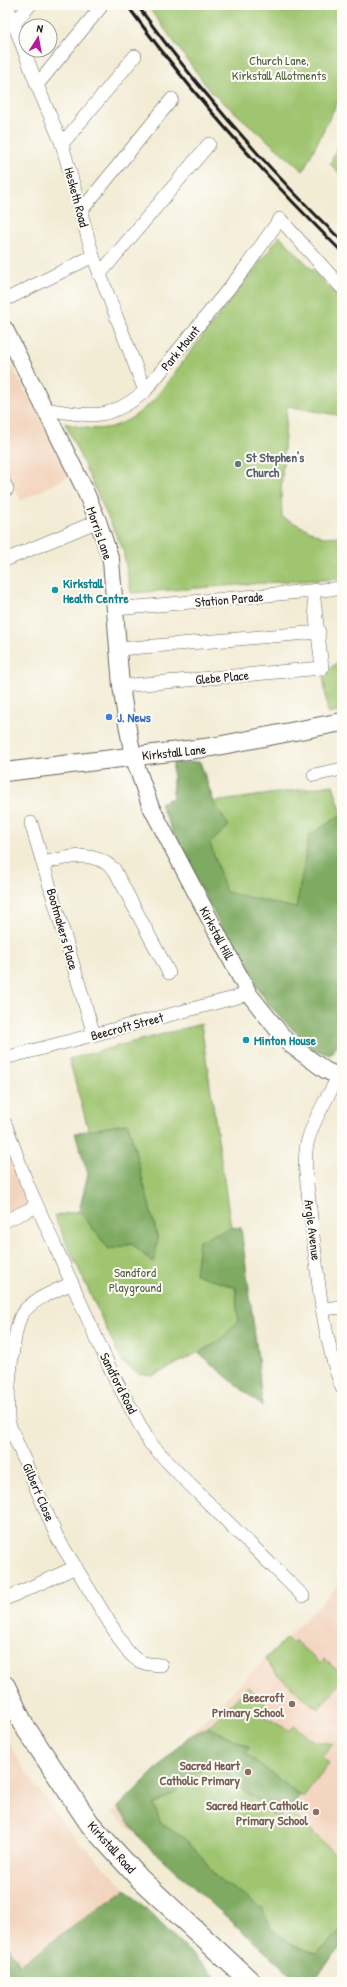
<svg xmlns="http://www.w3.org/2000/svg" width="347" height="1987" font-family="'Patrick Hand',sans-serif">
<style>
.built{fill:#f3d4be}
.green{fill:#9fc56f;stroke:#5e7046}
.forest{fill:#7faa62;stroke:#4e633f}
.lines{fill:none;stroke-linecap:round;stroke-linejoin:round}
.minor-casing{stroke:#67655d;stroke-width:14}
.tertiary-casing{stroke:#67655d;stroke-width:18}
.secondary-casing{stroke:#67655d;stroke-width:20}
.primary-casing{stroke:#67655d;stroke-width:22}
.minor{stroke:#fff;stroke-width:13}
.tertiary{stroke:#fff;stroke-width:16}
.secondary{stroke:#fff;stroke-width:18}
.primary{stroke:#fff;stroke-width:20}
.rail{stroke:#1c1c1c;stroke-width:3}
.worship-dot{fill:#6b7280;stroke:#fdfcf7;stroke-width:1.5}
.culture-dot{fill:#0f9aa8;stroke:#fdfcf7;stroke-width:1.5}
.shop-dot{fill:#3f7fe0;stroke:#fdfcf7;stroke-width:1.5}
.education-dot{fill:#8d6e63;stroke:#fdfcf7;stroke-width:1.5}
.labels{text-anchor:middle;stroke-width:4;stroke-linejoin:round;paint-order:stroke}
.park-label{font-size:13px;fill:#50603d;stroke:#fdfcf7}
.street-label{font-size:13px;fill:#1c1c1c;stroke:#fdfcf7}
.worship-label{font-size:13px;font-weight:bold;fill:#5b616d;stroke:#fdfcf7;text-anchor:start}
.culture-label{font-size:13px;font-weight:bold;fill:#0d838f;stroke:#fdfcf7;text-anchor:start}
.shop-label{font-size:13px;font-weight:bold;fill:#366cbe;stroke:#fdfcf7;text-anchor:start}
.education-label{font-size:13px;font-weight:bold;fill:#785e54;stroke:#fdfcf7;text-anchor:end}
</style>
<rect width="100%" height="100%" fill="#fdfcf7"/>
<filter id="ink" filterUnits="userSpaceOnUse"><feTurbulence type="fractalNoise" baseFrequency=".025" numOctaves="2"/><feDisplacementMap in="SourceGraphic" scale="8" xChannelSelector="R" yChannelSelector="G"/><feConvolveMatrix kernelMatrix="1 2 1 2 8 2 1 2 1" color-interpolation-filters="sRGB"/></filter>
<filter id="wash" filterUnits="userSpaceOnUse"><feTurbulence type="fractalNoise" baseFrequency=".012" numOctaves="4" result="noise"/><feDisplacementMap in="SourceGraphic" scale="16" xChannelSelector="R" yChannelSelector="G"/><feGaussianBlur stdDeviation="0.9" result="paint"/><feColorMatrix in="noise" values="0 0 0 0 0 0 0 0 0 0 0 0 0 0 0 0 0 1.4 0 .05"/><feComposite in="paint" operator="in"/></filter>
<g filter="url(#wash)">
<rect width="100%" height="100%" fill="#f3ecd5"/>
<g class="built">
<path d="M5 355 72 475 21 501 5 471Z"/>
<path d="M5 1146 35 1217 5 1231Z"/>
<path d="M342 1582V1945L311 1982H299L112 1813Z"/>
<path d="M5 1735 23 1768 67 1829 126 1889 19 1965 5 1940Z"/>
</g>
<g class="green">
<path d="M147 5H342V93L303 171 210 91Z"/>
<path d="M342 136V176L330 164Z"/>
<path d="M280 236 342 301V416L287 406 281 491 282 517 323 537 342 536V579L278 582 131 593 123 550 65 423C103 435 123 428 152 402Z"/>
<path d="M342 660V711L328 714 323 674 339 661Z"/>
<path d="M200 762 214 802 333 785 342 814V1038L330 1055 312 1049 269 1005 255 984 163 811 160 803 173 798V763Z"/>
<path d="M201 1024 231 1227 238 1321 220 1341 153 1376 139 1374 122 1362 54 1216 79 1211 109 1249 132 1244 153 1263 128 1124 89 1132 69 1059Z"/>
<path d="M286 1638 293 1644 295 1641 320 1663 324 1659 342 1674V1681L318 1709 276 1674 265 1659Z"/>
<path d="M248 1687 269 1707 263 1714C267 1718 285 1729 290 1730L294 1726 313 1741 333 1744 322 1757 329 1763 303 1797 300 1795 279 1820 282 1822 290 1812C309 1827 325 1844 342 1862V1945L311 1982 141 1840 118 1807 202 1733Z"/>
</g>
<g class="forest">
<path d="M200 762 213 802 229 826 210 843 226 892 296 908 309 836 342 814V1038L330 1055 312 1049 269 1005 224 932 181 851 160 803 173 798V763Z"/>
<path d="M128 1123 158 1239 154 1263 132 1244 109 1249 79 1211 88 1174 75 1133Z"/>
<path d="M231 1227 241 1228 258 1359 262 1406 198 1353 220 1341 238 1321 236 1288 195 1274 199 1241Z"/>
<path d="M208 1727 250 1747 245 1753 300 1795 282 1816 276 1817 269 1812 262 1802 243 1791 228 1775 208 1767 189 1775 175 1793 154 1805 161 1824 183 1837 202 1857 217 1878 262 1908 271 1928 294 1946 317 1953 342 1929V1945L311 1982H299L141 1840 118 1807 188 1737Z"/>
<path d="M126 1889 220 1982H5V1940L19 1965Z"/>
</g>
</g>
<g filter="url(#ink)">
<g class="lines">
<defs>
<g id="minor">
<path d="M7 5 37 85 62 144 93 256 145 391"/>
<path d="M13 25 30 5"/>
<path d="M37 85 100 8"/>
<path d="M62 144 135 56"/>
<path d="M81 211 172 99"/>
<path d="M99 275 209 144"/>
<path d="M5 300 93 256"/>
<path d="M45 409C90 416 108 422 145 391L243 271 280 219 342 288"/>
<path d="M5 485 7 489 5 490"/>
<path d="M5 560 98 521"/>
<path d="M116 609 342 588"/>
<path d="M119 649 319 632"/>
<path d="M121 686 322 668 313 591"/>
<path d="M314 775 342 769"/>
<path d="M31 823 94 1035"/>
<path d="M43 863C70 857 91 849 114 869L169 973"/>
<path d="M5 1058 249 994"/>
<path d="M338 1077C328 1097 314 1118 308 1140 302 1162 308 1187 310 1209 317 1268 321 1332 342 1388"/>
<path d="M5 1123 26 1181 113 1375 149 1442 182 1477 303 1596"/>
<path d="M5 1221 37 1206"/>
<path d="M72 1283C56 1291 32 1299 22 1314 13 1329 5 1406 9 1424L57 1537 125 1648C137 1663 143 1664 161 1665"/>
<path d="M323 1309 342 1307"/>
<path d="M5 1599 76 1567"/>
</g>
<path id="tertiary" d="M5 329 83 486 98 521 111 560 121 686 127 724 133 756 150 805 249 994 288 1043 325 1070 342 1078"/>
<path id="secondary" d="M5 772 212 747 342 722"/>
<path id="primary" d="M5 1686 23 1724 90 1824 139 1878 251 1982"/>
</defs>
<use href="#minor" class="minor-casing"/>
<use href="#tertiary" class="tertiary-casing"/>
<use href="#secondary" class="secondary-casing"/>
<use href="#primary" class="primary-casing"/>
<use href="#minor" class="minor"/>
<use href="#tertiary" class="tertiary"/>
<use href="#secondary" class="secondary"/>
<use href="#primary" class="primary"/>
<g class="rail">
<path d="M127 5C191 93 264 175 342 252"/>
<path d="M137 5C198 89 267 168 342 241"/>
</g>
</g>
</g>
<circle class="worship-dot" cx="238" cy="464" r="4"/>
<g class="culture-dot">
<circle cx="55" cy="590" r="4"/>
<circle cx="246" cy="1040" r="4"/>
</g>
<circle class="shop-dot" cx="109" cy="717" r="4"/>
<g class="education-dot">
<circle cx="292" cy="1704" r="4"/>
<circle cx="248" cy="1772" r="4"/>
<circle cx="316" cy="1812" r="4"/>
</g>
<g class="labels">
<g class="park-label">
<text x="279" y="65">Church Lane,<tspan x="279" dy="15">Kirkstall Allotments</tspan></text>
<text x="135" y="1277">Sandford<tspan x="135" dy="15">Playground</tspan></text>
</g>
<g class="street-label">
<text transform="translate(77 197) rotate(75)" y="5">Hesketh Road</text>
<text transform="translate(180 348) rotate(-51)" y="5">Park Mount</text>
<text transform="translate(100 533) rotate(71)" y="5">Morris Lane</text>
<text transform="translate(229 599) rotate(-5)" y="5">Station Parade</text>
<text transform="translate(222 677) rotate(-5)" y="5">Glebe Place</text>
<text transform="translate(174 752) rotate(-6)" y="5">Kirkstall Lane</text>
<text transform="translate(63 929) rotate(74)" y="5">Bootmakers Place</text>
<text transform="translate(217 933) rotate(62)" y="5">Kirkstall Hill</text>
<text transform="translate(127 1026) rotate(-15)" y="5">Beecroft Street</text>
<text transform="translate(313 1230) rotate(83)" y="5">Argie Avenue</text>
<text transform="translate(119 1383) rotate(63)" y="5">Sandford Road</text>
<text transform="translate(39 1492) rotate(67)" y="5">Gilbert Close</text>
<text transform="translate(112 1847) rotate(48)" y="5">Kirkstall Road</text>
</g>
<g class="worship-label">
<text x="246" y="462">St Stephen's<tspan x="246" dy="15">Church</tspan></text>
</g>
<g class="culture-label">
<text x="63" y="588">Kirkstall<tspan x="63" dy="15">Health Centre</tspan></text>
<text x="254" y="1045">Minton House</text>
</g>
<g class="shop-label">
<text x="117" y="722">J. News</text>
</g>
<g class="education-label">
<text x="284" y="1702">Beecroft<tspan x="284" dy="15">Primary School</tspan></text>
<text x="240" y="1770">Sacred Heart<tspan x="240" dy="15">Catholic Primary</tspan></text>
<text x="308" y="1810">Sacred Heart Catholic<tspan x="308" dy="15">Primary School</tspan></text>
</g>
</g>
<rect width="347" height="1987" fill="none" stroke="#fdfcf7" stroke-width="20"/>
<g transform="translate(38 38) rotate(11)"><circle r="19" fill="#fdfcf7" stroke="#a3a29f"/>
<path d="M0-3L7 15L0 10L-7 15Z" fill="#b5179e"/>
<text y="-6" font-size="11" font-weight="bold" text-anchor="middle" fill="#1c1c1c">N</text>
</g>
</svg>
